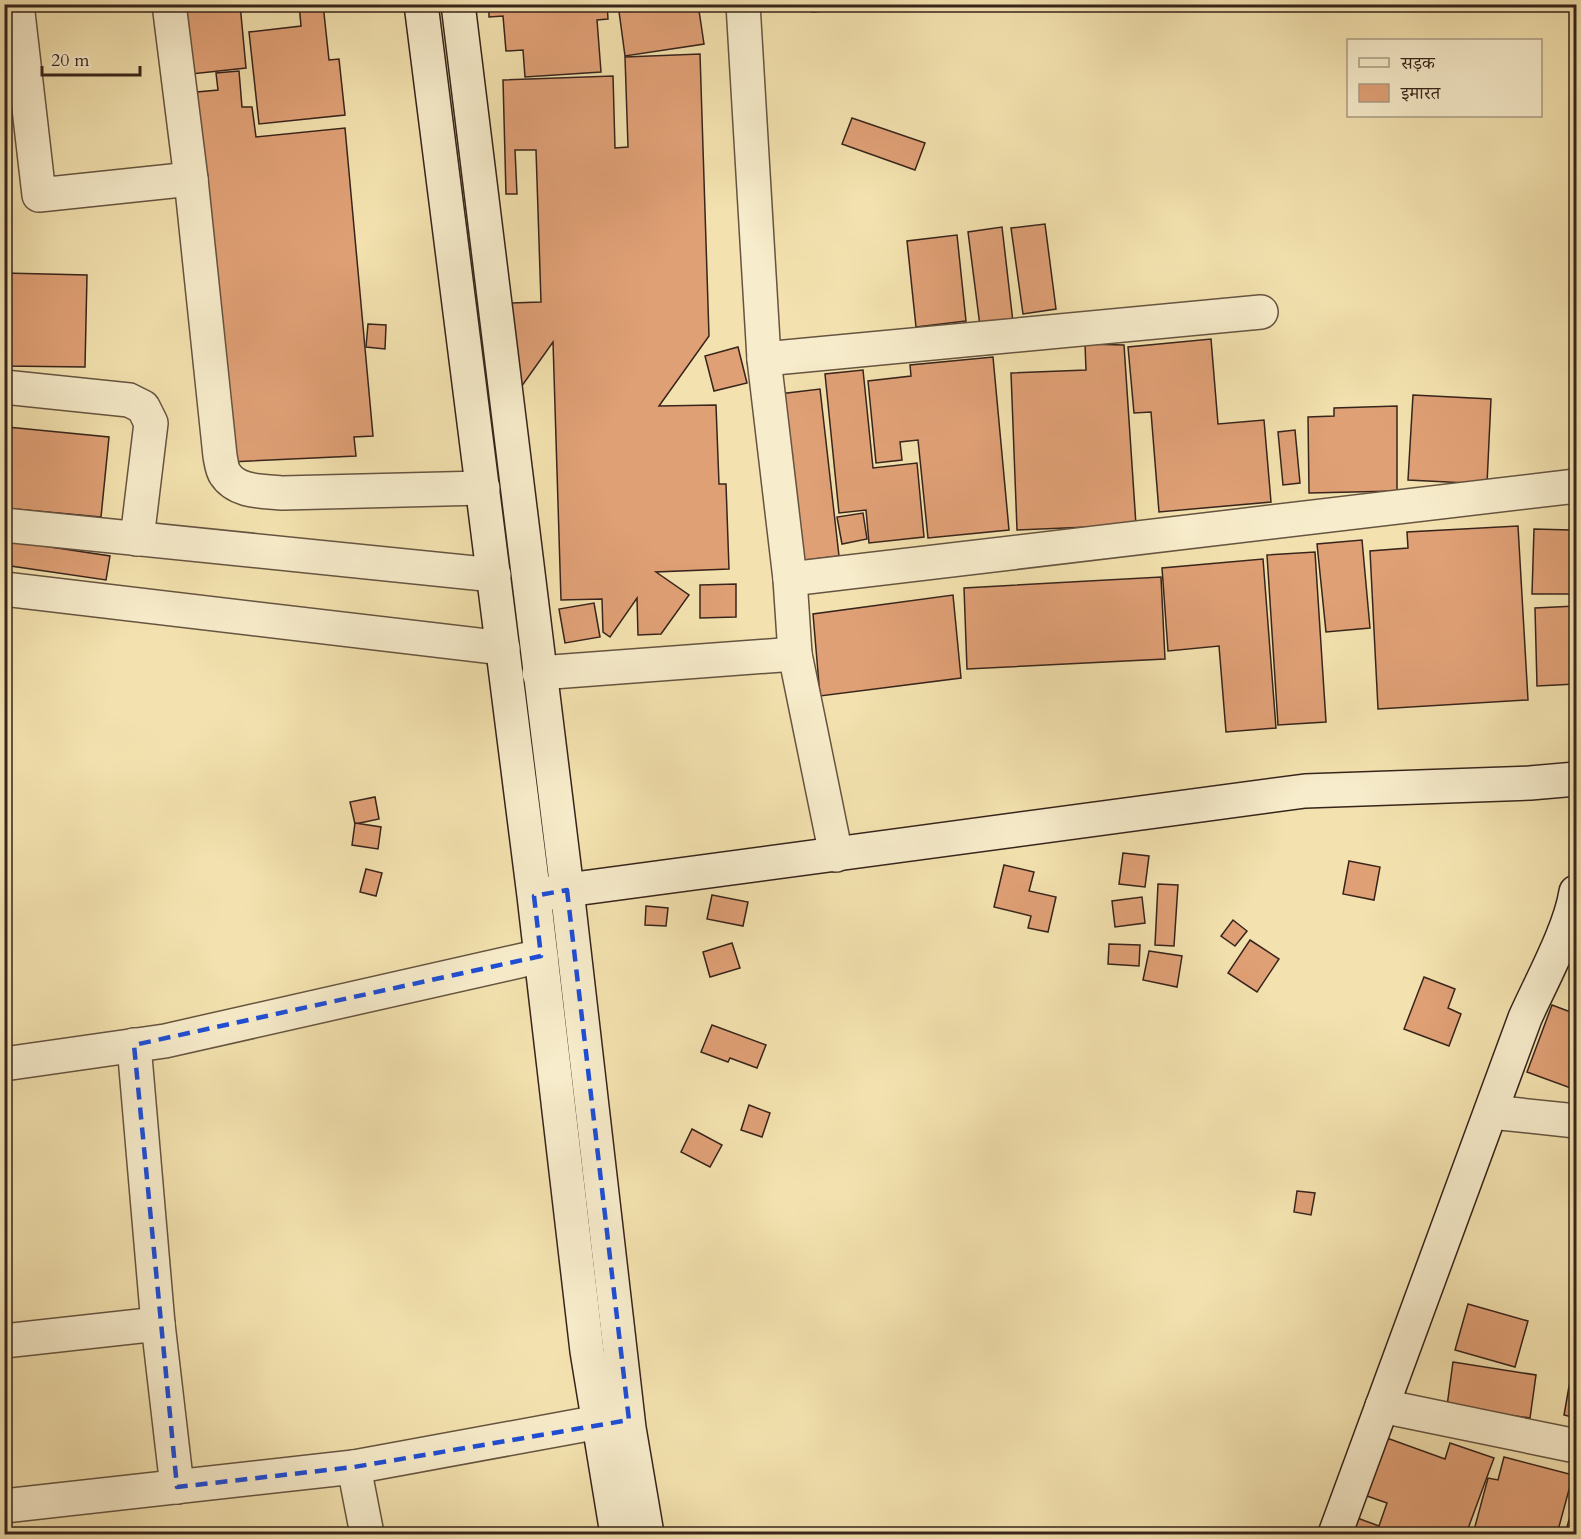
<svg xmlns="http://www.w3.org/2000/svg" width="1581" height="1539" font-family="Cardo,'Noto Serif Devanagari',serif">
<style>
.building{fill:#e0a076;stroke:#37241b;stroke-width:1.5}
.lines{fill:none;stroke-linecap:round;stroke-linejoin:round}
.street-casing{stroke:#665440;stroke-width:36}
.secondary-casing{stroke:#37241b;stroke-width:36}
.street{stroke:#f7eccb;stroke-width:33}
.secondary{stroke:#f7eccb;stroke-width:33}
.marked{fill:none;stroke:#1d4ed8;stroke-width:4.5;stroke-dasharray:12 8;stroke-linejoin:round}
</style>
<rect width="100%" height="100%" fill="#f3e2af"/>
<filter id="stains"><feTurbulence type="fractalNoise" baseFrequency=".00333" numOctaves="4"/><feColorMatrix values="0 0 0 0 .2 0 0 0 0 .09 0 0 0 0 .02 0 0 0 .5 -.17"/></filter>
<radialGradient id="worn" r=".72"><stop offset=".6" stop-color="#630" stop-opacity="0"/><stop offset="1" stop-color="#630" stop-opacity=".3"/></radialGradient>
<g class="building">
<path d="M174 4H240L246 68 182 75Z"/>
<path d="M299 4H323L329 60 339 59 345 115 259 124 249 32 301 26Z"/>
<path d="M489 4H607L608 19 597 20 601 72 525 77 523 50 506 51 503 16 489 17Z"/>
<path d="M618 4H698L704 44 625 56Z"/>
<path d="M811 4H853V9L812 12Z"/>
<path d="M700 54 709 336 659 406 716 405 719 484H726L729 569 656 572 689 595 661 634 638 635 637 598 610 637 603 632 602 599 561 600 553 342 514 397 511 303 541 302 536 150H515L517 194H506L503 80 613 76 615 148 628 147 625 57Z"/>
<path d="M239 71 242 107H252L256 137 345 128 373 436 354 437 356 456 230 462 186 93 218 90 216 73Z"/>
<path d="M852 118 925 143 915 170 842 144Z"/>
<path d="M1045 224 1056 309 1023 314 1011 228Z"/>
<path d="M1002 227 1013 322 980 326 968 232Z"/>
<path d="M957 235 966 321 916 327 907 241Z"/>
<path d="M4 273 87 275 85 367 4 366Z"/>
<path d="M368 324 386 325 385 349 366 347Z"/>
<path d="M1211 339 1218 424 1264 420 1271 502 1159 512 1151 412 1134 413 1128 347Z"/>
<path d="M1085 344 1124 345 1136 525 1017 530 1011 373 1086 370Z"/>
<path d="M738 347 747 383 714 391 705 356Z"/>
<path d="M993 357 1009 530 928 538 918 440 900 442 902 460 876 463 868 381 911 376 910 365Z"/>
<path d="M863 370 873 468 917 463 924 537 869 543 866 510 839 513 825 374Z"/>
<path d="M820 389 839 556 799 561 779 394Z"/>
<path d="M1413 395 1491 399 1487 484 1408 480Z"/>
<path d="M1397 406V491L1309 493 1308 417 1334 416V408Z"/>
<path d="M7 427 109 437 101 517 4 508V443Z"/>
<path d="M1295 430 1300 483 1283 485 1278 432Z"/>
<path d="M863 513 867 539 842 544 837 517Z"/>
<path d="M1573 522H1576V599H1575Z"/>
<path d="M1518 526 1528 700 1378 709 1370 551 1408 548 1407 532Z"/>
<path d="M1534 529 1571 530 1570 594H1532Z"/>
<path d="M4 540 110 556 106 580 4 565Z"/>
<path d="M1362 540 1370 628 1326 632 1317 544Z"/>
<path d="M1315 552 1326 722 1278 725 1267 555Z"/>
<path d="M1263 559 1276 728 1226 732 1219 646 1168 651 1162 568Z"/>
<path d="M1161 577 1165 659 967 669 964 588Z"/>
<path d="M736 584V617L700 618V585Z"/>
<path d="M953 595 961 678 820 696 813 614Z"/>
<path d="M594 603 600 637 565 643 559 609Z"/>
<path d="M1576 606V684L1537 686 1535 608Z"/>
<path d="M375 797 379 819 355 824 350 802Z"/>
<path d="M355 823 381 827 378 849 352 845Z"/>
<path d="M1123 853 1149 856 1145 887 1119 884Z"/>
<path d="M1349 861 1380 867 1374 900 1343 894Z"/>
<path d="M1004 865 1034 872 1029 891 1056 897 1048 932 1028 928 1031 916 994 907Z"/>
<path d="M366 869 382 873 376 896 360 892Z"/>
<path d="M1158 884 1178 885 1174 946 1155 945Z"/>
<path d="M712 895 748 902 743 926 707 919Z"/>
<path d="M1142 897 1145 923 1115 927 1112 901Z"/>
<path d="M646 906 668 908 666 926 645 925Z"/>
<path d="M1233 920 1247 931 1235 946 1221 936Z"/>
<path d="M1250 940 1279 959 1257 992 1228 973Z"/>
<path d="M732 943 740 968 710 977 703 952Z"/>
<path d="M1109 944 1140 945 1139 966 1108 964Z"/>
<path d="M1149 951 1182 956 1177 987 1143 980Z"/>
<path d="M1424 977 1455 989 1448 1008 1461 1014 1449 1046 1404 1029Z"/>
<path d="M1552 1005 1576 1014V1090L1527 1072Z"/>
<path d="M712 1025 766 1045 757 1068 730 1058 728 1062 701 1052Z"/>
<path d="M749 1105 770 1113 762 1137 741 1130Z"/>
<path d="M692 1129 722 1145 710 1167 681 1152Z"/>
<path d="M1297 1191 1315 1193 1311 1215 1294 1212Z"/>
<path d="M1468 1304 1528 1321 1515 1367 1455 1350Z"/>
<path d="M1576 1347V1418L1564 1415Z"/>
<path d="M1453 1362 1536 1375 1530 1418 1447 1406Z"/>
<path d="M1384 1437 1445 1459 1450 1443 1494 1458 1466 1534H1342L1349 1515 1379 1526 1387 1503 1364 1495Z"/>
<path d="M1504 1457 1573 1475 1557 1534H1473L1488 1478 1498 1480Z"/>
<path d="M1576 1495V1534H1565Z"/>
</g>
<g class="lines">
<defs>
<g id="street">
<path d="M17 4 39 195 191 179"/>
<path d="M169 4 191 179 220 456C221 461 222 470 225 474 237 493 264 491 283 493L483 488"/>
<path d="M743 4 764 359 790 579 795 654 836 855"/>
<path d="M764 359 1261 312"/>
<path d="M4 387 129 400 143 407 151 423 137 539"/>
<path d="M4 525 494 575"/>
<path d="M790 579 1576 486"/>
<path d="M4 589 503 648"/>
<path d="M539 673 795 654"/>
<path d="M134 1045 158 1324"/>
<path d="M4 1064 165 1041 541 956"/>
<path d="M1491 1112 1576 1121"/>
<path d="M4 1341 158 1324 177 1487"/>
<path d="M1382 1406 1576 1446"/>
<path d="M354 1467 367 1534"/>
<path d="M4 1506 354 1467 599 1422 626 1420"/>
</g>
<g id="secondary">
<path d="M421 4 534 896 587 1351 617 1534"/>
<path d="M458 4 567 890 629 1428 647 1534"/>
<path d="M545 894 567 890 1305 791 1530 783 1576 779"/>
<path d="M1335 1534 1525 1018C1541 982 1570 930 1576 892"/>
</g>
</defs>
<use href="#street" class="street-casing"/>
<use href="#secondary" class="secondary-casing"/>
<use href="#street" class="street"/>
<use href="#secondary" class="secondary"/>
</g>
<path class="marked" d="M567 890 629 1420 354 1467 177 1487 134 1045 541 956 534 896Z"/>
<rect width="1581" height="1539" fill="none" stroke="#f3e2af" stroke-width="24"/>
<rect x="6" y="6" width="1569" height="1527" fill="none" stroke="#37241b" stroke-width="3"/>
<rect x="12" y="12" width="1557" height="1515" fill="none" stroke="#37241b" stroke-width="1.5"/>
<rect x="1347" y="39" width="195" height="78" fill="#f7eccb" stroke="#aa9c85" stroke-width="1.5"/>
<rect x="1359" y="58" width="30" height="9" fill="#f7eccb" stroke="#aa9c85" stroke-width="1.5"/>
<text x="1401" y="69" font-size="18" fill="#37241b">सड़क</text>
<rect x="1359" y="84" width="30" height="18" fill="#e0a076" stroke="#aa9c85" stroke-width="1.5"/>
<text x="1401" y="99" font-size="18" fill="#37241b">इमारत</text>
<path d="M42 66v9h98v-9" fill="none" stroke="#37241b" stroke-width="3"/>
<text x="51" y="66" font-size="18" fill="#37241b" stroke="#f7eccb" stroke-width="4.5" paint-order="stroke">20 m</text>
<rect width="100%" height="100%" filter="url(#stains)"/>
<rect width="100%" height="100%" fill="url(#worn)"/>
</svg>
